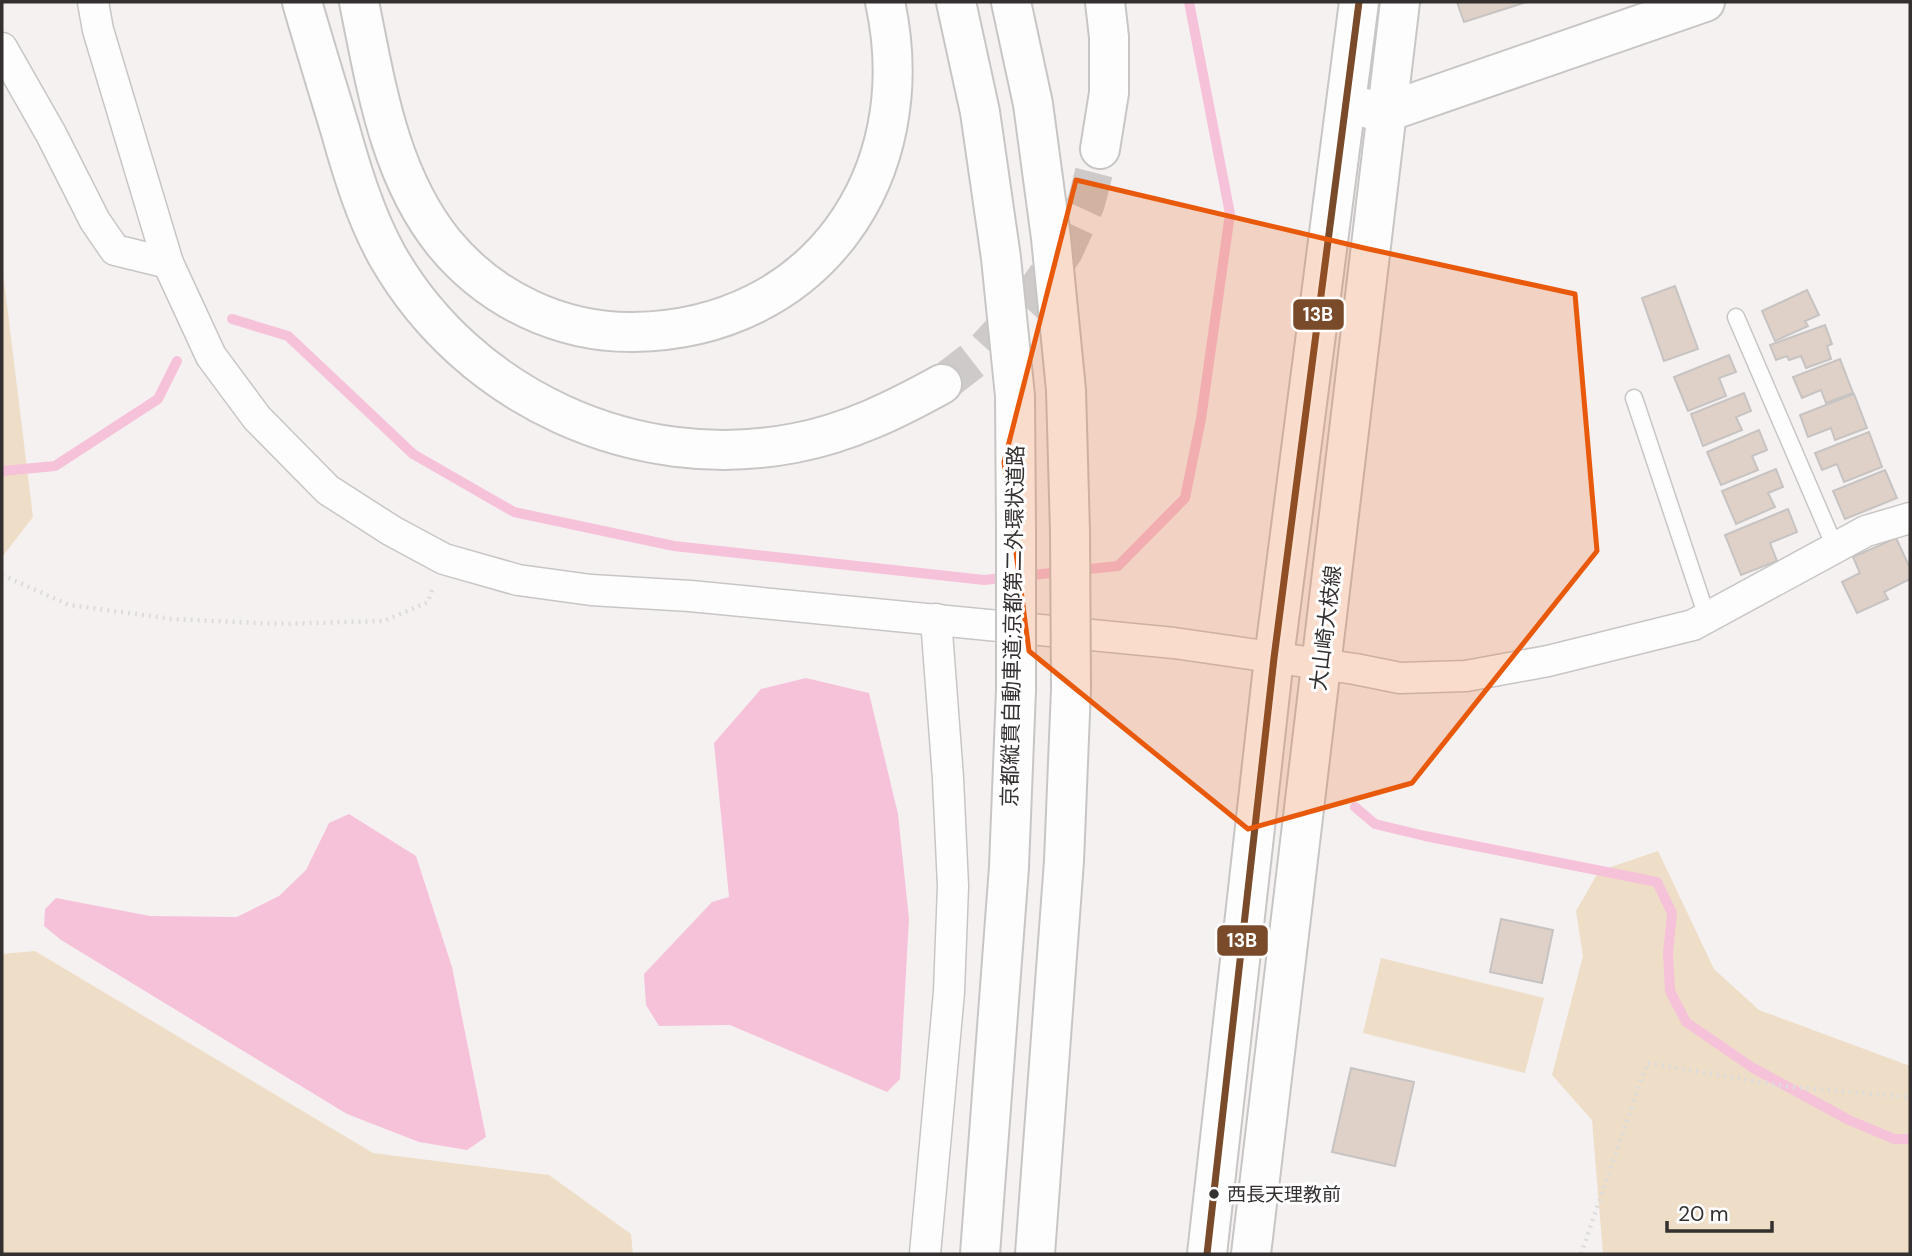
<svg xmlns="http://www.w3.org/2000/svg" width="1912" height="1256" font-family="'DM Sans','Noto Sans JP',sans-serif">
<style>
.green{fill:#eedec7}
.water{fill:#f6c2da}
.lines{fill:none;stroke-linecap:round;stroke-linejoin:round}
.stream{stroke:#f6c2da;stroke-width:10}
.building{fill:#dfd1c8;stroke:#c6c3c2;stroke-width:2}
.motorway-tunnel{stroke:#cecac9;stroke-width:38;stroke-dasharray:38 19;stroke-linecap:butt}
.service-casing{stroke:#c8c6c5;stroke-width:19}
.minor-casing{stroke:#c8c6c5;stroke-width:33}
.tertiary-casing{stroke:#c8c6c5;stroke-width:42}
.primary-casing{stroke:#c8c6c5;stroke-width:42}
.motorway-casing{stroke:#c8c6c5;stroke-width:42}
.path{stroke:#dcdcdc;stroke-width:4.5;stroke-dasharray:2 5;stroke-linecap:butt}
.service{stroke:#fefdfd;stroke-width:16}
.minor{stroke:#fefdfd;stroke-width:30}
.tertiary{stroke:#fefdfd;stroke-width:38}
.primary{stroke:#fefdfd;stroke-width:38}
.motorway{stroke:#fefdfd;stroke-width:38}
.motorway-bridge-casing{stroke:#c8c6c5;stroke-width:42;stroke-linecap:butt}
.motorway-bridge{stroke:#fefdfd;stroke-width:38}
.bus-1-casing{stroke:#fff;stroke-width:12}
.bus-1{stroke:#7a4b2a;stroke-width:7}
.marked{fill:#e8590c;fill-opacity:0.2;stroke:#e8590c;stroke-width:5;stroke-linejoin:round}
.bus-dot{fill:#33302f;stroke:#fff;stroke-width:2.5}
.labels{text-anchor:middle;stroke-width:6;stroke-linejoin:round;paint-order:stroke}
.bus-label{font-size:19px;fill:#33302f;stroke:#fff;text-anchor:start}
.street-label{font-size:21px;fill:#33302f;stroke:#fff}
.line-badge{stroke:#fff;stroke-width:2.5}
.badge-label{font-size:19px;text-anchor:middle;font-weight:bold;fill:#fff}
</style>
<rect width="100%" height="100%" fill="#f5f1f0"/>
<g class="green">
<path d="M2 264 33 517 2 557Z"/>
<path d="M1658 851 1714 969 1759 1010 1910 1066V1254H1603L1592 1120 1552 1075 1583 956 1576 911 1599 871Z"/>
<path d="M35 951 373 1153 549 1175 631 1234 633 1254H2V954Z"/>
<path d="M1381 958 1544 998 1525 1073 1363 1033Z"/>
</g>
<g class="water">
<path d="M806 678 869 693 898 814 909 919 900 1079 887 1092 730 1025 659 1026 646 1005 644 974 712 902 729 897 714 743 761 689Z"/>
<path d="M349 814 416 856 452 967 486 1137 467 1150 419 1142 347 1114 61 940 44 926 45 909 56 898 150 916 237 917 279 896 306 870 329 823Z"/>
</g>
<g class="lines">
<g class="stream">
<path d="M232 319 288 336 413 454 514 512 674 546 984 580 1118 566 1185 498 1201 419 1230 214 1189 2"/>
<path d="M2 471 55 466 158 399 177 361"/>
<path d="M1355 807 1375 824 1425 836 1657 882 1672 913 1668 953 1670 991 1686 1022 1753 1068 1849 1120 1894 1139H1910"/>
</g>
</g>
<g class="building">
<path d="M1457 2H1527L1464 22Z"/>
<path d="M1675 286 1698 349 1664 361 1642 298Z"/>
<path d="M1807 290 1819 315 1805 321 1808 326 1775 341 1762 311Z"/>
<path d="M1825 325 1832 344 1827 346 1831 359 1806 368 1801 356 1789 360 1787 356 1776 360 1770 345Z"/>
<path d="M1729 355 1736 372 1719 378 1726 396 1688 411 1674 377Z"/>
<path d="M1840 359 1853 393 1826 403 1821 390 1802 398 1793 377Z"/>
<path d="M1744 393 1751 411 1736 417 1742 430 1703 446 1691 414Z"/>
<path d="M1854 394 1867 428 1835 440 1831 428 1808 437 1800 415Z"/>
<path d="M1759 430 1767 450 1752 456 1758 470 1721 485 1707 452Z"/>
<path d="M1869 432 1882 467 1844 482 1837 464 1822 470 1815 453Z"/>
<path d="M1776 469 1783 487 1768 493 1775 507 1736 524 1722 491Z"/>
<path d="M1885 470 1897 498 1845 519 1833 491Z"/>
<path d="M1788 509 1797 532 1770 543 1777 561 1741 575 1725 535Z"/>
<path d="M1896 538 1910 568V579L1884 592 1888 599 1857 613 1842 582 1860 573 1853 557Z"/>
<path d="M1501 919 1553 930 1542 983 1490 972Z"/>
<path d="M1351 1068 1414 1082 1395 1166 1332 1152Z"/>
</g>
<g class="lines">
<path class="motorway-tunnel" d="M942 384 982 353 1028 303 1064 251 1086 203 1100 149"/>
<defs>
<g id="service">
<path d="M1736 317 1835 547"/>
<path d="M1634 398 1707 617"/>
</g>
<g id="minor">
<path d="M93 2 98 30 168 263 211 356 257 418 328 490 392 531 444 559 518 580 591 590 690 596 1174 643 1355 669 1400 678 1466 676 1548 661 1693 625 1866 531 1910 518"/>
<path d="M2 48 51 134 95 221 115 250 168 263"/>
<path d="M925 1254 949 992 953 886 948 778 936 619"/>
</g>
<path id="tertiary" d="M1347 105 1387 112 1705 2"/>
<g id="primary">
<path d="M1207 1254 1274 658 1359 2"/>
<path d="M1251 1254 1400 2"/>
</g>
<g id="motorway">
<path d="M302 2C314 44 327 86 340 129 352 172 366 218 388 257 469 398 636 474 795 443 848 433 895 410 942 384"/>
<path d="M359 2C376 85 389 175 444 243 491 300 561 333 634 332 816 329 923 175 885 2"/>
<path d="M956 2 980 112 1001 258 1015 396 1016 531"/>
<path d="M1011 2 1033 104 1051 238 1066 390 1070 532"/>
<path d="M1100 149 1109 93V37L1105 2"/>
<path d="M980 1254 1009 867 1016 690"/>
<path d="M1035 1254 1064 861 1071 689"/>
</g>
</defs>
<use href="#service" class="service-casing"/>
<use href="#minor" class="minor-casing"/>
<use href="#tertiary" class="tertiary-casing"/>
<use href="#primary" class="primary-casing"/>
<use href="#motorway" class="motorway-casing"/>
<g class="path">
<path d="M2 575 69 605 172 619 278 624 384 621 428 602 432 590"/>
<path d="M1581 1254 1647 1063 1790 1087 1910 1097"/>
</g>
<use href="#service" class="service"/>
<use href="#minor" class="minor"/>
<use href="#tertiary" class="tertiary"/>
<use href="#primary" class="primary"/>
<use href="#motorway" class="motorway"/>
<defs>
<g id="motorway-bridge">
<path d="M1016 531V690"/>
<path d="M1070 532 1071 689"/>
</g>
</defs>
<use href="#motorway-bridge" class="motorway-bridge-casing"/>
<use href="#motorway-bridge" class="motorway-bridge"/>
<defs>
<path id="bus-1" d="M1207 1254 1274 658 1359 2"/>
</defs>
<use href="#bus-1" class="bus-1-casing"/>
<use href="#bus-1" class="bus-1"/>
</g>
<path class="marked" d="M1076 180 1364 248 1575 294 1597 551 1412 783 1248 829 1029 651 1004 462Z"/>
<circle class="bus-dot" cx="1214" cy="1194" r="6"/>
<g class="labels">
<g class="bus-label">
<text x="1227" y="1201">西長天理教前</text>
</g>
<g class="street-label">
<text transform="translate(1013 626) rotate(-89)" y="7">京都縦貫自動車道;京都第二外環状道路</text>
<text transform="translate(1326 628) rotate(-83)" y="7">大山崎大枝線</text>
</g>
</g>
<g class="line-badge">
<rect x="1292" y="298" width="53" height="33" rx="7" fill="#7a4b2a"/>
<rect x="1216" y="924" width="53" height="33" rx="7" fill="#7a4b2a"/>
</g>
<g class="badge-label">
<text x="1318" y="321">13B</text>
<text x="1242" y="947">13B</text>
</g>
<rect width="1912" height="1256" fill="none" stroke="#33302f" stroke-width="7"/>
<path d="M1667 1221v10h105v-10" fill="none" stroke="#33302f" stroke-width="3.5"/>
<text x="1678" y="1221" font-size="21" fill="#33302f" stroke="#ffffff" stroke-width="5" paint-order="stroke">20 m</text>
</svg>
